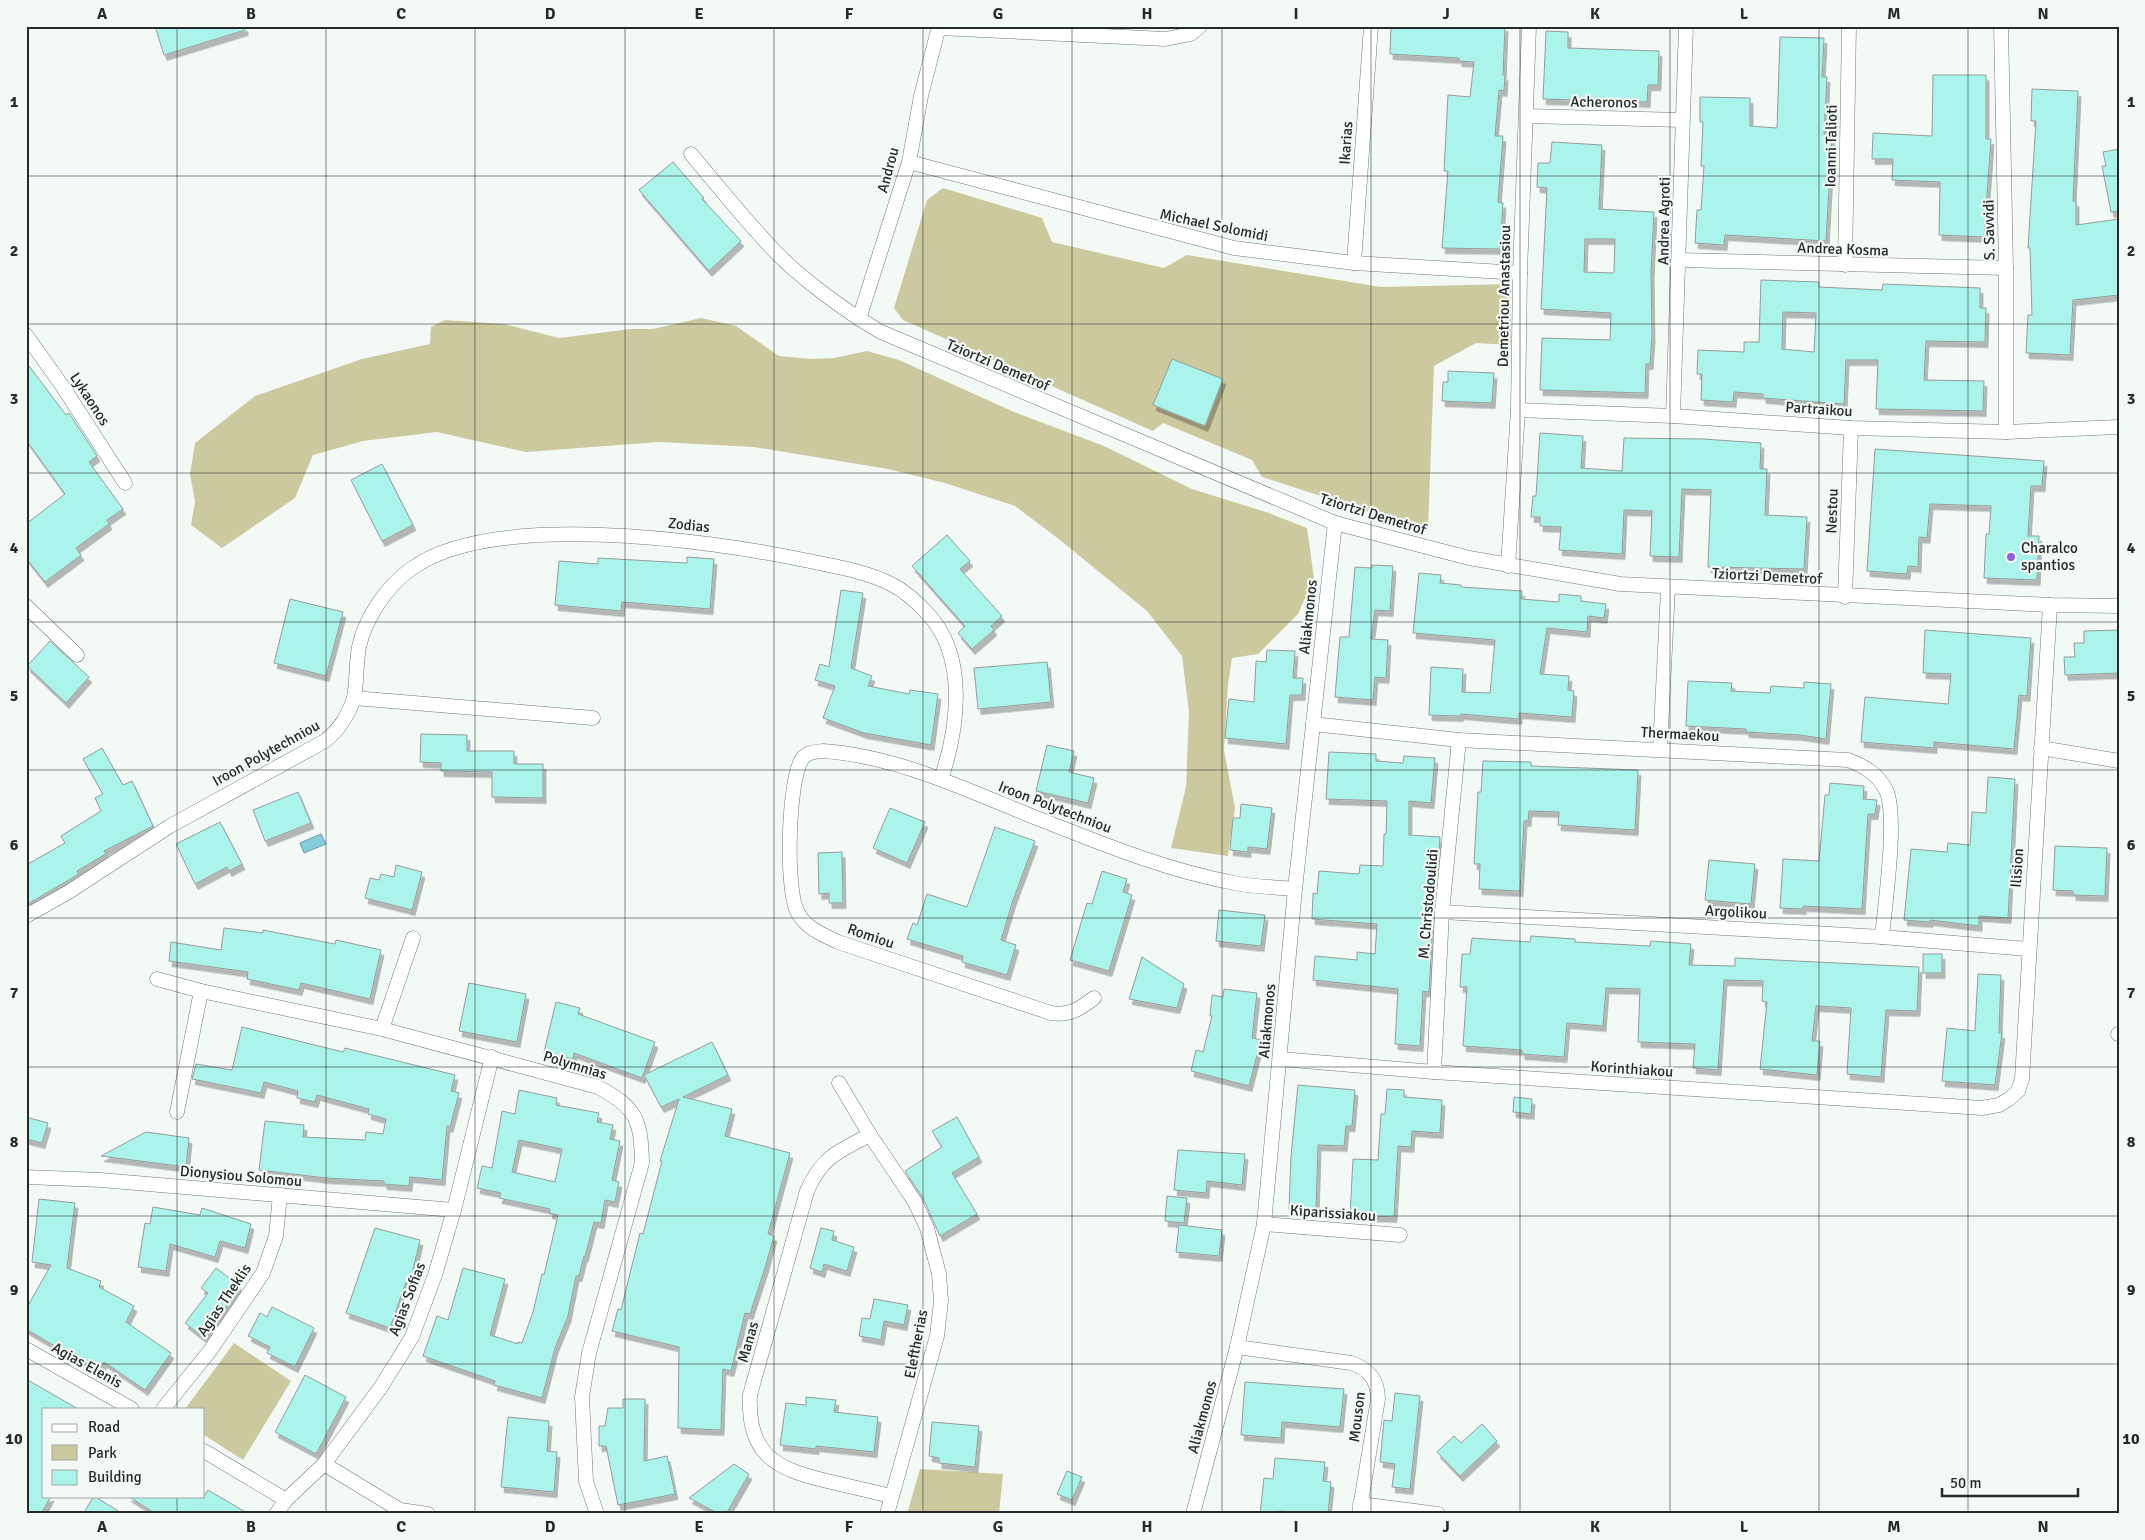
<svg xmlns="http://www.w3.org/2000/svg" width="2145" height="1540" font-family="Signika,sans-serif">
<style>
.green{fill:#cdc99f}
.water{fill:#87ccdd;stroke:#6a9ba7}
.building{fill:#abf4eb;stroke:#949c9b;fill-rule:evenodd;filter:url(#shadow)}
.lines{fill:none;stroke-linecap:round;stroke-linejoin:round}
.street-casing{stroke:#737975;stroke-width:15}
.street{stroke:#fff;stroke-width:14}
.grid{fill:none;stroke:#272a28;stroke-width:1;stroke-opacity:0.55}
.poi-dot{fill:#8e5fd9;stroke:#f3faf6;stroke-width:2}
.labels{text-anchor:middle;stroke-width:4.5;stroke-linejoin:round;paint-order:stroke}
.street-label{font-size:15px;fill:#272a28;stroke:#f3faf6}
.poi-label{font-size:15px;fill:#272a28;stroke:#f3faf6;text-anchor:start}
.neatline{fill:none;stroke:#272a28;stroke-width:2}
.grid-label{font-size:16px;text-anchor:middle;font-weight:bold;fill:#272a28}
</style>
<defs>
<filter id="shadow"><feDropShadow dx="3" dy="5.5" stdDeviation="0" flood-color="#0004"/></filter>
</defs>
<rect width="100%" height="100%" fill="#f3faf6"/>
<g class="green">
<path d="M943 188 1042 218 1052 242 1164 268 1187 255 1381 287 1511 284V345L1476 343 1434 366 1428 531 1262 477 1252 460 1163 423 1153 431 903 320 894 308 927 200Z"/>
<path d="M701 318 736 326 779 356 811 359 834 358 867 351 899 360 1014 412 1104 446 1192 489 1269 513 1307 528 1314 578 1298 614 1258 654 1232 658 1228 685 1224 750 1235 808 1228 856 1171 848 1186 787 1189 712 1182 656 1147 611 1060 540 1015 506 945 483 888 469 754 447 659 442 526 452 437 432 363 441 313 455 295 498 222 548 191 525 195 501 190 474 195 443 255 396 362 359 430 344 431 327 445 320 504 324 559 338 631 329H653Z"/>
<path d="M234 1343 291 1381 243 1460 204 1435V1409H185Z"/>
<path d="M920 1469 1003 1474 999 1514H907Z"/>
</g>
<path class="water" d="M321 834 326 844 304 853 300 843Z"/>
<g class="building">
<path d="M155 26H245V30L164 55Z"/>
<path d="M1391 26H1505L1503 75H1505L1504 91 1499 90 1495 136H1503L1498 202 1503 203 1500 249 1442 248 1448 171H1444L1448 95 1470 97 1474 62 1459 61V58L1390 54Z"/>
<path d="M1546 31 1568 32V48L1659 51 1658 85H1648L1647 102 1543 99Z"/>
<path d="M1780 37 1824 38 1822 77H1827L1824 134 1832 135 1826 241 1725 235 1724 245 1695 243 1697 210H1701L1704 166H1701L1703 122H1700V97L1750 98V126L1777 128Z"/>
<path d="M1933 75H1986V139H1991L1984 237 1939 235 1940 182 1892 180 1893 159H1872L1873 133 1932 136Z"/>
<path d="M2032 89 2078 91 2073 201H2076V225L2119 219V295L2073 300 2070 355 2026 353 2028 315H2032L2030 248H2028L2036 121H2031Z"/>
<path d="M1552 142 1602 145 1599 209 1654 212 1651 273 1652 337 1650 364H1646L1645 393 1540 390 1542 338 1610 340 1611 313 1541 309 1547 188 1537 187 1538 163H1550ZM1585 239H1615L1614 272 1612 273 1584 272Z"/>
<path d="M2119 149V211L2111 212 2102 166H2106L2103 152Z"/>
<path d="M673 162 704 198 702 199 741 241 709 271 639 190Z"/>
<path d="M1761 280 1819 282V287L1882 290 1883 284 1980 288V308H1986L1985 342 1926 341 1924 380 1984 381 1983 411 1876 409 1878 360H1846L1844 404 1763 398V394L1734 392 1733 402 1701 400 1702 374H1697L1698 350 1744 352V342H1759ZM1783 312 1816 313 1814 352 1782 349Z"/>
<path d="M1172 359 1223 379 1205 426 1153 405Z"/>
<path d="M26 362 66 415 69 413 97 456 89 462 123 509 107 520 109 524 76 548 81 555 45 582 26 558V524L65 494 26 440Z"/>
<path d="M1448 371 1494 373 1492 403 1442 401 1443 382H1448Z"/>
<path d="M1540 433 1583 436 1581 468 1622 471 1624 438 1703 439 1761 443 1760 469H1767L1765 515 1807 517 1804 569 1708 567 1711 490 1682 489 1679 557 1650 556 1652 511 1624 510 1622 554 1559 550 1561 527 1540 526V517H1531L1533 496H1536Z"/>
<path d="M1875 449 2044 461 2042 486H2031L2028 536H2039L2037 580 1984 578 1986 534H1989L1991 506 1930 504 1927 538 1919 537 1918 567 1908 566 1907 574 1867 571Z"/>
<path d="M382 464 413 525 382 541 351 480Z"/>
<path d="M947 535 970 561 960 569 1002 616 991 626 994 630 972 649 958 633 965 626 912 566Z"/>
<path d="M687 557 714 559 710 609 622 602 621 611 555 605 559 561 598 564V558L687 563Z"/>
<path d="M1372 565 1393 566 1390 611 1375 610 1371 639 1388 640 1386 678 1375 677 1373 700 1335 697 1340 637H1349L1355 567 1372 568Z"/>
<path d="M1419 573 1441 575 1440 583 1461 585V587L1522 591 1521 599 1559 602V594L1581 596V601L1606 604 1604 618 1588 616 1587 632 1547 628 1540 674 1569 676 1568 690 1574 691 1572 717 1519 713V719L1461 714 1460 716 1429 715 1431 667 1463 669 1462 692 1490 693 1495 640 1413 633Z"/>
<path d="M841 590 863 593 851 668 872 676 868 686 909 694 910 690 938 694 931 745 864 733 823 718 835 686 815 680 820 664 829 667Z"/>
<path d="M290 599 343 612 326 676 274 663Z"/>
<path d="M1925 630 2031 638 2027 696 2019 695 2014 749 1934 742V748L1861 742 1865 697 1948 704 1951 674 1923 673Z"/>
<path d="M2119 630V673L2065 675 2064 657H2075L2074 643H2084V631Z"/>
<path d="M50 641 89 677 66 703 27 666Z"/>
<path d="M1267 650 1295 651 1293 678H1303L1302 695H1290L1286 744 1225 738 1229 699 1254 702 1256 661 1266 662Z"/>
<path d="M1047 662 1051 702 978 709 974 668Z"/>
<path d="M1688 681 1732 683 1731 691 1770 693 1771 686 1804 688V682L1831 684 1826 739 1800 735 1746 732V729L1686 726Z"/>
<path d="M421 734 467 735V751H514V764H543V798L492 797V772L441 771V763L420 762Z"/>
<path d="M1047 745 1074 751 1069 772 1094 778 1088 803 1036 791Z"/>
<path d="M102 748 123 785 132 781 153 826 104 851 106 854 77 871 79 874 26 905V861L28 864 65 843 61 836 101 811 95 798 103 794 83 759Z"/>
<path d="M1329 752 1376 754V761L1403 763 1404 756 1435 758 1431 803 1409 801V835L1440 837 1438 865H1431L1428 904H1433L1429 939 1432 940 1429 992 1423 991 1420 1046 1395 1044 1398 989 1313 980 1315 956 1357 960V952L1375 954 1377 924 1312 919 1313 893 1317 894 1319 871 1359 874 1360 865 1383 866 1384 834H1386L1387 801 1326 799Z"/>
<path d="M1483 761 1531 762V766L1638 770 1635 830 1558 825 1559 812 1529 811 1528 821H1524L1520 891 1479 889 1480 864H1474L1478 792H1481Z"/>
<path d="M1988 777 2015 779 2008 918 1979 916V926L1930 920V922L1904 920 1911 849 1947 852 1948 843 1970 845 1972 812 1986 813Z"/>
<path d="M1830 783 1864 786 1863 799 1877 800 1875 814H1868L1862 909 1803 906V909L1780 908 1783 859 1819 861 1825 795H1829Z"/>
<path d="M298 792 311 823 265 841 253 810Z"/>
<path d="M1241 804 1272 808 1267 849 1248 847V852L1230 850 1233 818H1240Z"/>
<path d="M890 808 925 822 907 863 873 848Z"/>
<path d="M220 822 242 864 229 871 227 867 195 884 176 844Z"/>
<path d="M995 827 1035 841 1013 900 1001 940 1016 945 1007 975 962 962 963 956 907 939 913 923 917 925 927 894 967 907Z"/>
<path d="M2055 846 2107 848 2105 896 2073 895V891L2053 890Z"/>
<path d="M842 852 843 903H829V893L819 894 818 853Z"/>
<path d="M1709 860 1755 864 1751 904 1705 900Z"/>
<path d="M396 865 422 872 412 910 365 898 370 878 379 880 381 874 394 877Z"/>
<path d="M1102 871 1127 879 1123 892 1132 895 1109 971 1070 960 1087 903 1092 904Z"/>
<path d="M1219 910 1265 915 1261 946 1216 941Z"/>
<path d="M224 928 263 933V930L335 944 336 940 381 950 370 999 301 983 299 990 247 979 248 972 169 961 171 942 221 950Z"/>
<path d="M1531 936 1575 939V942L1650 946 1651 941 1691 944 1689 965 1735 966V958L1919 967 1917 1011 1886 1010 1881 1077 1847 1074 1851 1008 1816 1006 1812 1041H1820L1817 1075 1760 1069 1767 1002 1762 1001 1763 981 1724 980 1718 1070 1693 1068 1695 1044 1638 1042 1640 989 1606 988 1603 1026 1567 1023 1564 1057 1522 1054V1050L1463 1046 1467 987H1460L1462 954H1470L1472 938 1530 942Z"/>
<rect x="1923" y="954" width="19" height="19"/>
<path d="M1142 957 1184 984 1177 1008 1129 999Z"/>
<path d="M1978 974 2001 975 1999 1033H2002L1995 1085 1942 1081 1947 1028 1975 1031Z"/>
<path d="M469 983 526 994 517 1042 459 1031Z"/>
<path d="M1224 989 1257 993 1252 1038 1261 1040 1249 1086 1191 1071 1196 1050 1203 1052 1212 1016H1210L1212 995 1223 997Z"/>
<path d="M556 1002 580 1008 578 1014 655 1042 642 1078 574 1053 573 1059 544 1052Z"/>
<path d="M242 1027 343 1052 345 1048 455 1075 451 1091 459 1093 450 1127 447 1126 442 1180 410 1177 409 1186 384 1184V1181L326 1178 259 1170 265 1121 304 1125 303 1137 365 1140 366 1132 383 1134 386 1119 368 1114 369 1109 317 1095 315 1102 297 1098 298 1091 264 1082 261 1093 192 1079 196 1064 232 1070Z"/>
<path d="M712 1042 728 1075 683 1097 732 1109 725 1136 790 1153 768 1234 774 1236 765 1268 750 1314 745 1313 731 1371 723 1369 721 1430 678 1428 679 1347 612 1331 618 1309 621 1310 640 1233 643 1234 662 1161H660L679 1099 661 1107 644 1075Z"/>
<path d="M1298 1085 1355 1090 1352 1126H1346L1344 1146 1318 1145 1316 1211 1289 1210 1291 1156Z"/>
<path d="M1387 1089 1404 1090V1097L1442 1100 1440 1133 1412 1131 1411 1147 1398 1146 1394 1217 1350 1215 1353 1159 1378 1160 1381 1114H1385Z"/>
<path d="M519 1090 557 1098 556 1105 599 1113 597 1122 613 1125 610 1139 620 1141 612 1180 619 1182 615 1202 605 1200 601 1223 594 1222 585 1257 584 1256 579 1276H576L568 1316 555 1348 542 1398 494 1385 495 1381 423 1356 437 1316 448 1320 463 1268 505 1279 490 1335 518 1344V1342L522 1343 533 1312 542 1274 544 1275 558 1215 549 1213 550 1209 499 1198 501 1193 477 1188 482 1166 492 1168 502 1111 515 1114ZM519 1140 562 1149 555 1182 512 1172Z"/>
<path d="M1514 1097 1532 1099 1531 1114 1513 1112Z"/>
<path d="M26 1117 48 1123 42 1143 26 1139Z"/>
<path d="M957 1117 979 1157 952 1173 977 1214 940 1236 923 1198 905 1171 942 1147 932 1131Z"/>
<path d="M146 1132 189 1138 186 1167 101 1156Z"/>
<path d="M1178 1150 1245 1154 1242 1185 1207 1181 1206 1193 1174 1190Z"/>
<path d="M1167 1196 1187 1198 1184 1223 1165 1221Z"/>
<path d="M39 1199 75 1203 67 1268 101 1281 99 1287 134 1306 126 1322 171 1353 145 1390 104 1362 100 1369 63 1351 26 1329V1309L51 1265 32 1262Z"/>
<path d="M153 1207 200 1215 202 1208 251 1224 245 1248 220 1241 215 1257 170 1244 166 1271 138 1267 145 1223 150 1224Z"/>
<path d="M1179 1225 1222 1230 1219 1256 1176 1252Z"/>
<path d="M375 1228 420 1240 410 1283 406 1282 390 1328 346 1313Z"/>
<path d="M821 1228 834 1231 832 1240 854 1247 847 1271 824 1264 822 1272 810 1268Z"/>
<path d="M216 1268 241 1287 203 1337 185 1323 208 1293 201 1288Z"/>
<path d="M874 1299 908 1305 904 1325 884 1321 881 1340 859 1336 862 1318 870 1319Z"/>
<path d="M272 1307 314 1328 295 1367 267 1353 270 1347 248 1336 260 1313 267 1317Z"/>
<path d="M305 1375 346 1397 316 1454 275 1432Z"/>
<path d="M26 1379 78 1409H44V1496H51L41 1514H26Z"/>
<path d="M1245 1382 1344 1389 1340 1427 1282 1422 1281 1438 1241 1435Z"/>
<path d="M1395 1393 1420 1396 1410 1489 1392 1487 1395 1464 1380 1462 1384 1420 1392 1421Z"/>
<path d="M806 1397 836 1400 834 1412 878 1417 874 1452 816 1446V1449L780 1445 786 1403 806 1405Z"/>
<path d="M623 1399H645L644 1461 667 1456 675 1494 618 1505 606 1446H599V1426H605L608 1408H623Z"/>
<path d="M508 1417 549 1421 547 1451 557 1452 554 1492 501 1487Z"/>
<path d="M932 1422 979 1426 975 1467 939 1463V1458L929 1456Z"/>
<path d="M1482 1424 1497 1441 1460 1476 1437 1452 1454 1436 1461 1443Z"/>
<path d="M1275 1458 1325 1462 1323 1481 1331 1482 1328 1514 1279 1511 1278 1514H1260L1264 1478 1273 1479Z"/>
<path d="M734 1464 749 1474 726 1514H719L689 1498Z"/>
<path d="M1067 1471 1082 1477 1072 1500 1057 1494Z"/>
<path d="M208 1490 249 1514H156L128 1496H204Z"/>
<path d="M94 1496 123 1514H83Z"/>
</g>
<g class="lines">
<defs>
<g id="street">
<path d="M2001 26 2006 268V432"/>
<path d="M939 28 1165 39 1191 34 1200 26"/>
<path d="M1526 116 1682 120"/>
<path d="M691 154C717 185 742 216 769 245 797 276 845 311 881 332L1335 523 1469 558 1620 584 2050 605 2119 606"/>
<path d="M909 162 1234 248 1354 263 1520 273"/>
<path d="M1680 260 2006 268"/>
<path d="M1354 263 1371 26"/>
<path d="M1845 265 1849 26"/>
<path d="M859 319 909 162 921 96 939 26"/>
<path d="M26 335 63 387 125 483"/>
<path d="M1518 410 1673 416 1851 428 2006 432 2119 427"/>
<path d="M1673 416 1686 26"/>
<path d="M1508 566 1518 410 1520 273 1529 26"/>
<path d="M1845 597 1851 428"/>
<path d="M26 606 77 655"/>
<path d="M354 698C357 681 356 663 359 647 365 618 387 586 411 569 491 510 709 540 804 560 833 566 865 571 891 584 905 591 918 603 928 614 968 657 958 729 941 779"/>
<path d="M1313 724 1459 740 1848 760C1864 766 1878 774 1886 790 1898 816 1885 904 1882 937"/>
<path d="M2041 748 2119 761"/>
<path d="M1660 749 1668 588"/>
<path d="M1442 912 1882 937 2028 949"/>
<path d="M26 916 67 893 170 826 325 741C340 729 348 716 354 698L593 718"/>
<path d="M157 979 201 991 382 1029 598 1087C637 1108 641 1120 642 1163L589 1353 582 1397 586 1481 597 1514"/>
<path d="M1094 998C1080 1009 1069 1016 1051 1013L838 942C823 935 806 928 798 913 785 891 788 780 802 759 807 752 815 752 823 751 895 756 963 788 1029 815 1095 841 1164 870 1234 883 1254 887 1275 887 1295 889"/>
<path d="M382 1029 413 938"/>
<path d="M2118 1034H2119"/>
<path d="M1281 1059 1434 1072 1982 1108 1999 1105 2009 1099 2018 1091 2022 1079 2050 605"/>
<path d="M1434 1072 1442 912 1459 740"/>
<path d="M839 1083 870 1135 915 1202 927 1228 939 1274 941 1301 937 1336 887 1514"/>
<path d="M177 1112 201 991"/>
<path d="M870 1135C838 1151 821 1158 807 1191L750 1395C747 1454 775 1469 827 1481 849 1486 870 1491 891 1496"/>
<path d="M26 1177 101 1180 454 1210"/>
<path d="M1264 1224 1400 1235"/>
<path d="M1237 1347 1351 1363C1369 1369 1378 1380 1378 1399L1359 1514"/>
<path d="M26 1349 132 1409"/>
<path d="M163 1409 209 1352 263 1273 276 1236 280 1195"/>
<path d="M204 1451 286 1500"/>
<path d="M324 1464 400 1510 428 1514"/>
<path d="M1360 1504 1438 1514"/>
<path d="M276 1514 286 1500 324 1464 381 1387 412 1337 435 1275 454 1210 492 1057"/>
<path d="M1193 1514 1237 1347 1264 1224 1295 889 1335 523"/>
</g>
</defs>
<use href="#street" class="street-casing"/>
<use href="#street" class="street"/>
</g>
<path class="grid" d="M177 26V1409M326 26V1514M475 26V1514M625 26V1514M774 26V1514M923 26V1514M1072 26V1514M1222 26V1514M1371 26V1514M1520 26V1514M1670 26V1514M1819 26V1514M1968 26V1514M26 176H2119M26 324H2119M26 473H2119M26 622H2119M26 770H2119M26 918H2119M26 1067H2119M26 1216H2119M26 1364H2119M177 1496V1514"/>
<circle class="poi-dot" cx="2011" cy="557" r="5"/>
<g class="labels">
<g class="street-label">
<text transform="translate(1604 102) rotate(1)" y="5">Acheronos</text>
<text transform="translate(1346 143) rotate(-86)" y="5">Ikarias</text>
<text transform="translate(1831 146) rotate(-89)" y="5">Ioanni Talioti</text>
<text transform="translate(888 170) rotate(-75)" y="5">Androu</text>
<text transform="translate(1664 221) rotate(-89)" y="5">Andrea Agroti</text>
<text transform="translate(1214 225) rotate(12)" y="5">Michael Solomidi</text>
<text transform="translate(1989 230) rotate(-91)" y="5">S. Savvidi</text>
<text transform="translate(1843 249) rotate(2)" y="5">Andrea Kosma</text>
<text transform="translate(1504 296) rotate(-89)" y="5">Demetriou Anastasiou</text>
<text transform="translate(998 365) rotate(23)" y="5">Tziortzi Demetrof</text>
<text transform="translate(90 399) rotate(57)" y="5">Lykaonos</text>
<text transform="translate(1819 409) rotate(4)" y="5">Partraikou</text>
<text transform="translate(1832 511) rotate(-88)" y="5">Nestou</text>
<text transform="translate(1373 514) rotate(17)" y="5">Tziortzi Demetrof</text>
<text transform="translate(689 525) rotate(6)" y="5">Zodias</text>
<text transform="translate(1767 576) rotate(3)" y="5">Tziortzi Demetrof</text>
<text transform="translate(1308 617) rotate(-84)" y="5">Aliakmonos</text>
<text transform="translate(1680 734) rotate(3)" y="5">Thermaekou</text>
<text transform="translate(266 753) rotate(-29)" y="5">Iroon Polytechniou</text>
<text transform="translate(1055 807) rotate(21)" y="5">Iroon Polytechniou</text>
<text transform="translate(2017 868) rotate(-86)" y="5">Ilision</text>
<text transform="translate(1428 904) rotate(-85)" y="5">M. Christodoulidi</text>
<text transform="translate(1736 912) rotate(3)" y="5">Argolikou</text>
<text transform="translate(871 936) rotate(19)" y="5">Romiou</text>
<text transform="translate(1267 1021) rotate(-85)" y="5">Aliakmonos</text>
<text transform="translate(575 1065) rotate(17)" y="5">Polymnias</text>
<text transform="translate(1632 1069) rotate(4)" y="5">Korinthiakou</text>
<text transform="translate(241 1176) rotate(5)" y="5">Dionysiou Solomou</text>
<text transform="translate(1333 1213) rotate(4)" y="5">Kiparissiakou</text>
<text transform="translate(407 1299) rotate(-69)" y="5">Agias Sofias</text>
<text transform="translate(224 1300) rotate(-56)" y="5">Agias Theklis</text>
<text transform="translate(748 1342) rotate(-74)" y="5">Manas</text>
<text transform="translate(916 1344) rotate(-79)" y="5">Eleftherias</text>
<text transform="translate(87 1365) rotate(29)" y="5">Agias Elenis</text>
<text transform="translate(1202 1417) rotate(-75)" y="5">Aliakmonos</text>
<text transform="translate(1357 1417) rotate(-83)" y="5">Mouson</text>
</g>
<g class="poi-label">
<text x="2021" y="553">Charalco<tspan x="2021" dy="17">spantios</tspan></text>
</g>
</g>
<rect width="2145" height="1540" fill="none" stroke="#f3faf6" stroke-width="55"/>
<rect x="42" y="1408" width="162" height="90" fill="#f3faf6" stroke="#a1a7a4"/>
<rect x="52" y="1424" width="25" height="8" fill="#ffffff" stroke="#a1a7a4"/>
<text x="88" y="1432" font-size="15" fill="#272a28">Road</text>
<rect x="52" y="1445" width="25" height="15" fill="#cdc99f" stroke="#a1a7a4"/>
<text x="88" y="1458" font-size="15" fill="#272a28">Park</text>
<rect x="52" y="1470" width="25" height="15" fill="#abf4eb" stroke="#a1a7a4"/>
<text x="88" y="1482" font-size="15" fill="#272a28">Building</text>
<path d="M1942 1488v8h136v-8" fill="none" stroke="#272a28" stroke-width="2.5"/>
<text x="1950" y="1488" font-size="15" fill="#272a28" stroke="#f3faf6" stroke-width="4" paint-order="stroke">50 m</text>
<rect x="28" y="28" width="2090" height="1484" class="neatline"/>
<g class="grid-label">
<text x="102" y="19">A</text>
<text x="251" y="19">B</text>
<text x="401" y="19">C</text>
<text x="550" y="19">D</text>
<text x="699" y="19">E</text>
<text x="849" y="19">F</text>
<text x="998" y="19">G</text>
<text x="1147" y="19">H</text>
<text x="1296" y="19">I</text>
<text x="1446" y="19">J</text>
<text x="1595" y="19">K</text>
<text x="1744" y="19">L</text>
<text x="1894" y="19">M</text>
<text x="2043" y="19">N</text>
<text x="14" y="107">1</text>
<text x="2131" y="107">1</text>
<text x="14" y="256">2</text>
<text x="2131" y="256">2</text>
<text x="14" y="404">3</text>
<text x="2131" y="404">3</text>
<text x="14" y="553">4</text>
<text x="2131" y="553">4</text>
<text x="14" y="701">5</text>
<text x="2131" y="701">5</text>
<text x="14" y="850">6</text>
<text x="2131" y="850">6</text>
<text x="14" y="998">7</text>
<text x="2131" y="998">7</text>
<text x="14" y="1147">8</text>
<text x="2131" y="1147">8</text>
<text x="14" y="1295">9</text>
<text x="2131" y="1295">9</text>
<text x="14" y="1444">10</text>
<text x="2131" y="1444">10</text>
<text x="102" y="1532">A</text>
<text x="251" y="1532">B</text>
<text x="401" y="1532">C</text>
<text x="550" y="1532">D</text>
<text x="699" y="1532">E</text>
<text x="849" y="1532">F</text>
<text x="998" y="1532">G</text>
<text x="1147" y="1532">H</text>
<text x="1296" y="1532">I</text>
<text x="1446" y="1532">J</text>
<text x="1595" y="1532">K</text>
<text x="1744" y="1532">L</text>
<text x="1894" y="1532">M</text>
<text x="2043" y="1532">N</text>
</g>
</svg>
